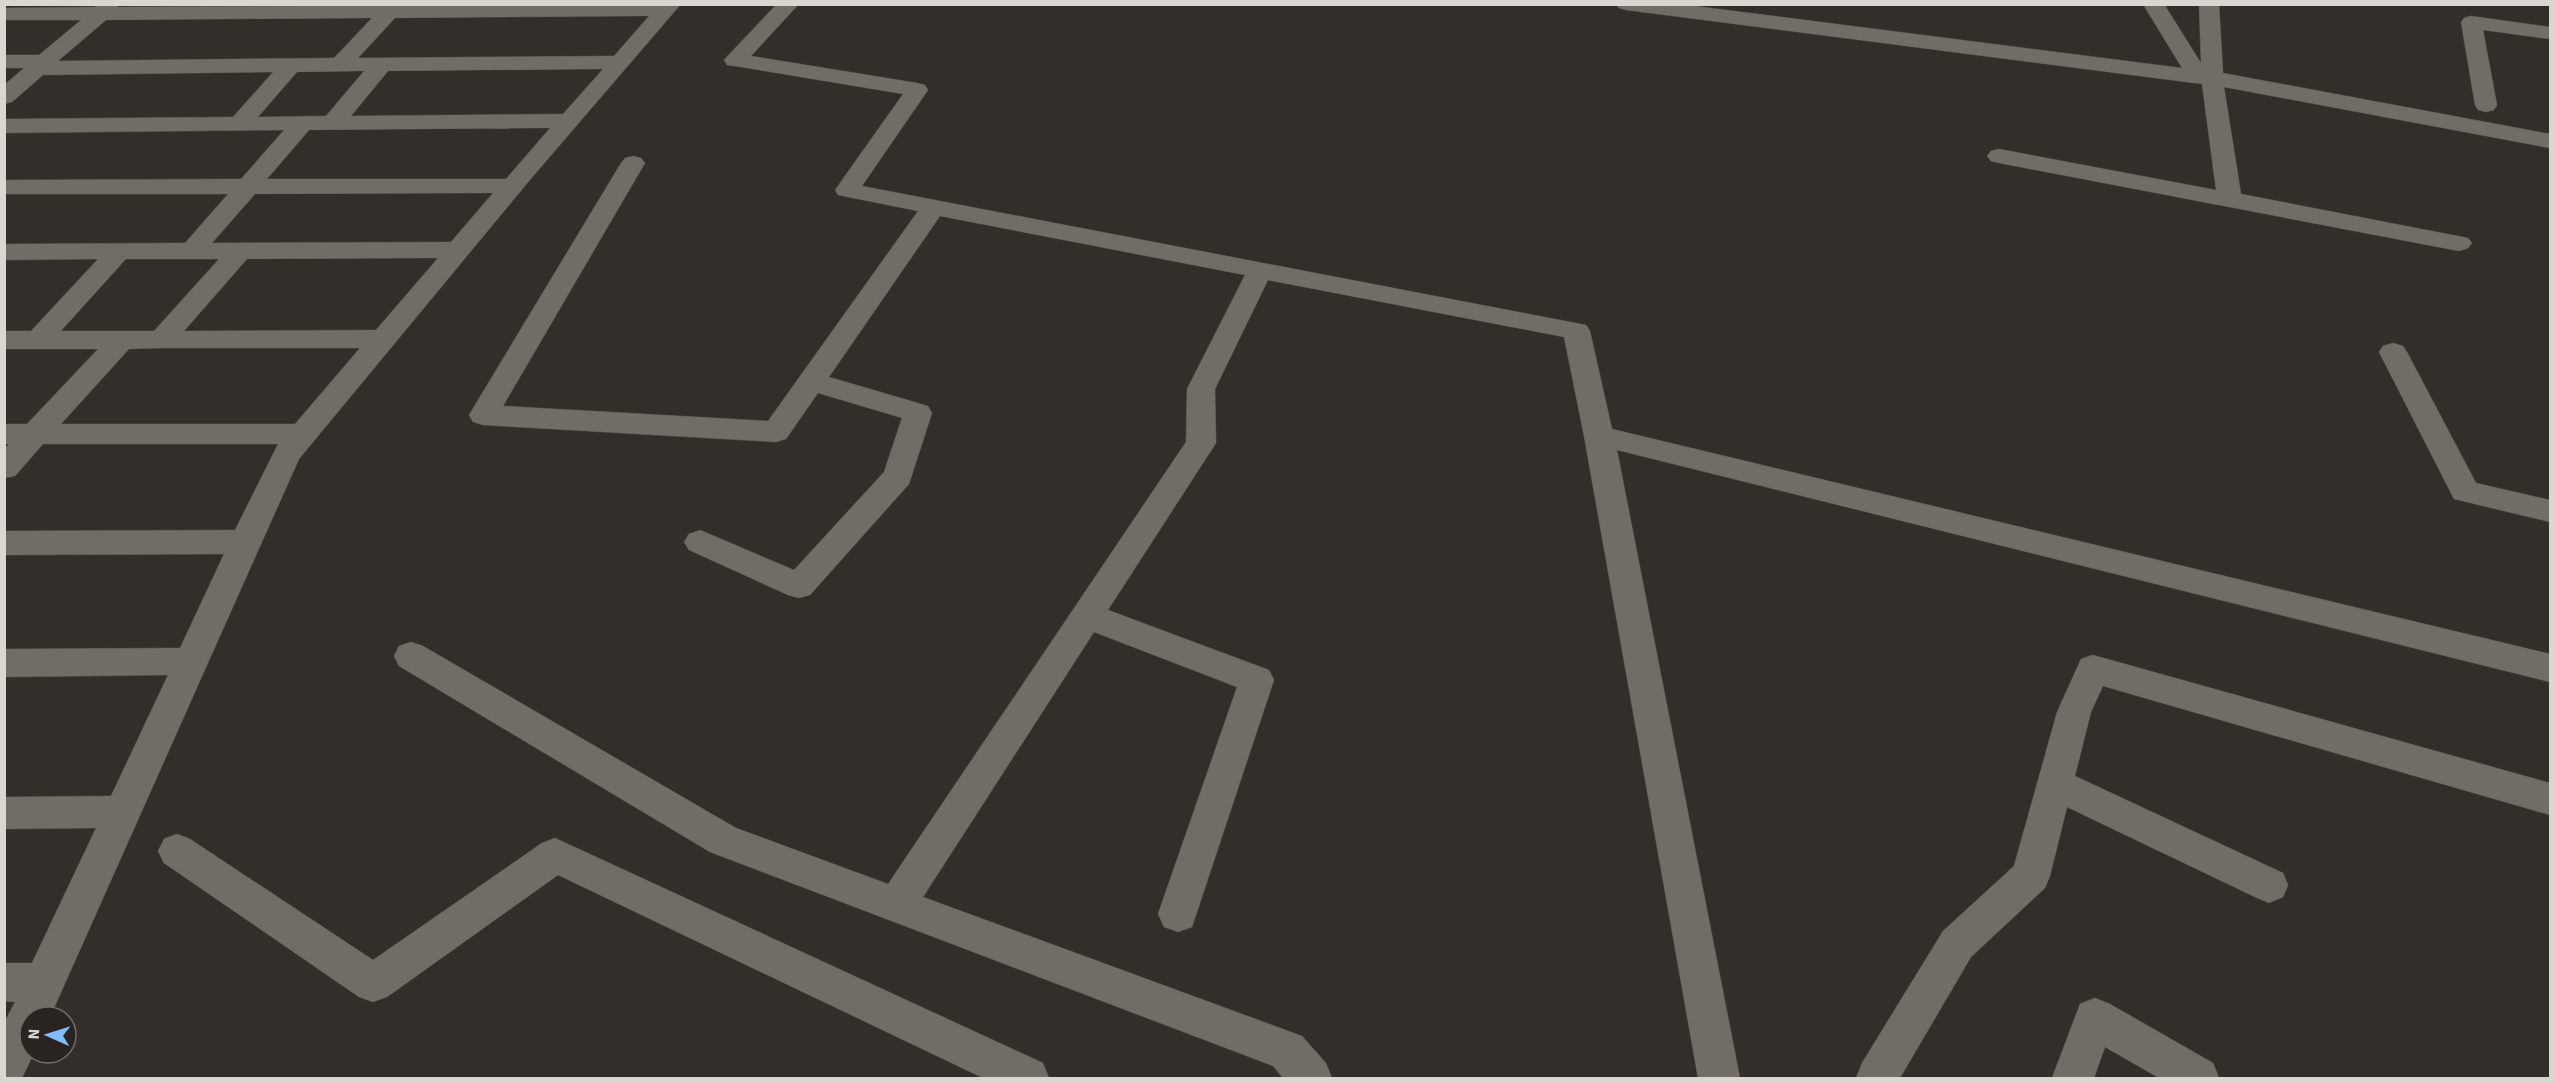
<svg xmlns="http://www.w3.org/2000/svg" width="2555" height="1083" font-family="'Source Sans 3',sans-serif">
<style>
.lines{fill:none;stroke-linecap:round;stroke-linejoin:round}
.minor-casing{stroke:#504c47;stroke-width:1}
.minor{fill:#726c66;fill-rule:evenodd}
</style>
<rect width="100%" height="100%" fill="#332e29"/>
<g class="lines">
<defs>
<g id="minor">
<path d="M99 4H117L118 7 681 4 529 181 299 459 50 1017H30V1053H34L22 1078H4V1023L15 1002 4 1001V963H32L96 828 4 829V797L111 796 168 675 4 677V649L180 648 224 554 4 555V531L235 530 278 444H43L15 476 4 478V449L9 444H4V424H27L98 349H4V331H31L98 259 4 260V244L185 243 228 194H4V180L241 179 284 130 4 133V119L233 117 273 72 43 75 12 102 4 104V85L24 68H4V55H39L81 20H4V8L95 7ZM649 16 614 56 358 58 395 18ZM372 18 334 58 58 61 106 20ZM603 69 563 114 351 116 388 71ZM364 71 326 116 258 117 297 72ZM550 128 506 179H267L309 130ZM493 193 451 242 212 243 255 194ZM438 258 376 330 184 331 247 259ZM126 259H219L154 331H61ZM163 348H360L295 424H61L129 349Z"/>
<path d="M777 4H799L751 56 917 83 925 85 928 90 862 186 1586 325 1590 331 1612 429 2550 654V682L1617 450 1740 1078H1698L1584 436 1564 337 1268 280 1215 389 1216 443 1108 610 1269 670 1274 680 1192 927 1178 932 1164 927 1158 914 1237 687 1094 632 923 897 1302 1036 1326 1063 1332 1078H1283L1273 1066 710 852 399 666 394 656 399 646 411 642 423 646 736 828 888 884 1186 442 1187 389 1245 275 940 216 829 377 928 406 932 413 909 484 810 595 799 598 788 595 689 550 684 542 689 534 700 530 794 570 884 472 902 418 818 393 786 439 776 442 483 425 473 422 469 415 621 163 625 158 633 156 641 158 645 163 503 406 768 421 918 211 838 195 835 190 903 94 735 66 727 65 724 60Z"/>
<path d="M1616 4H1679L2182 68 2143 4H2164L2201 63 2199 4H2219L2223 73 2550 134V148L2224 87 2241 194 2468 238 2472 243 2468 248 2459 251 1999 163 1991 161 1987 156 1991 151 1999 149 2216 190 2202 84 1626 10 1619 8Z"/>
<path d="M2471 16 2550 27V39L2483 30 2497 105 2494 110 2486 112 2478 110 2475 105 2461 22 2464 18Z"/>
<path d="M2393 343 2403 346 2407 352 2476 483 2550 500V522L2454 499 2379 352 2383 346Z"/>
<path d="M2093 655 2550 783V815L2103 686 2091 712 2075 776 2283 873 2288 885 2283 897 2269 903 2255 897 2067 807 2050 876 2045 888 1971 957 1900 1078H1856L1862 1063 1943 931 2014 866 2057 712 2081 659Z"/>
<path d="M177 834 190 839 373 960 542 843 555 838 1043 1063 1049 1078H983L558 875 387 997 373 1002 359 997 164 863 158 851 164 839Z"/>
<path d="M2095 998 2110 1004 2213 1063 2219 1078H2159L2105 1047 2094 1078H2052L2080 1004Z"/>
</g>
</defs>
<use href="#minor" class="minor-casing"/>
<use href="#minor" class="minor"/>
</g>
<rect width="2555" height="1083" fill="none" stroke="#dad7d3" stroke-width="12"/>
<g transform="translate(48 1035) rotate(273)"><circle r="28" fill="#29241f" stroke="#706c67" stroke-width="1.5"/>
<path d="M0-4.5L10 22L0 15L-10 22Z" fill="#82bcfa"/>
<text y="-9" font-size="16" font-weight="bold" text-anchor="middle" fill="#dad7d3">N</text>
</g>
</svg>
